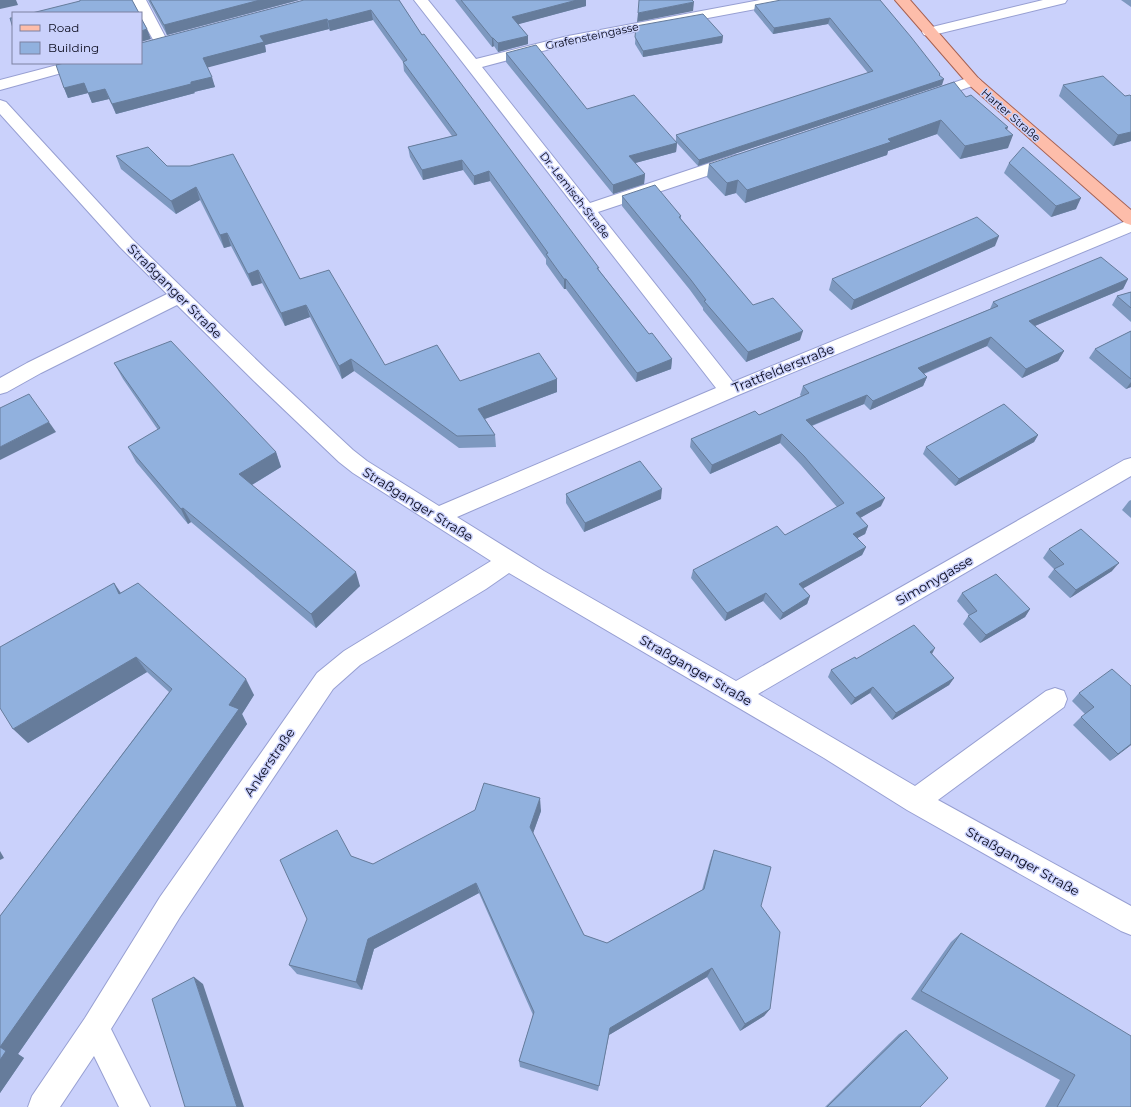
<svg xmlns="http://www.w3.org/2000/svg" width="1131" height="1107" font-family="Montserrat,sans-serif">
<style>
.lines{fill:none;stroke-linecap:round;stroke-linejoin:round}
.minor-casing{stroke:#979fd2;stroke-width:2}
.major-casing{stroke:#a66153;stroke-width:2}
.minor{fill:#fff;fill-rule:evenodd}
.major{fill:#fdbdaa;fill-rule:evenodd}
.wall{fill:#7d98bf}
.shaded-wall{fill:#667c9b}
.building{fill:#91b1de;stroke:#667c9b}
.labels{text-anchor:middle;stroke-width:3;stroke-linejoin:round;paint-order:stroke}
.far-street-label{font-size:11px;fill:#08091b;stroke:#cad1fb}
.street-label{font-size:13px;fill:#08091b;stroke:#cad1fb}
</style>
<rect width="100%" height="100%" fill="#cad1fb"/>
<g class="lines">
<defs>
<g id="minor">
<path d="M132 0H146L168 42 166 45 161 46 156 45 141 18V13H139Z"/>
<path d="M414 0H428L476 59 568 36 760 0H790L788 3 783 4 569 44 482 67 590 203 731 156 737 155 743 156 745 160 743 164 598 212 733 382 1131 219V232L736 396 457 517 544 571 736 681 1124 460 1131 458V476L758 694 915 786 1046 691 1055 688 1064 691 1067 699 1064 707 938 800 1131 906V935L1121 931 907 810 824 758 509 573 486 589 360 665 333 689 180 917 111 1029 150 1107H119L94 1056 60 1107H28L32 1096 85 1018 160 897 317 673 344 651 491 561 353 473 339 462 254 381 177 305 41 373 7 392 0 394V378L27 363 167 294 120 247 0 114V100L6 102 132 239 268 371 353 450 367 461 439 506 716 388Z"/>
<path d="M1043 0H1067L1065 3 929 36 924 35 922 32 924 29Z"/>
<path d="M65 63H90L87 66 0 90V80Z"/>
<path d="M973 76 978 78 981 81 978 84 929 101 924 99 921 96 924 93Z"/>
</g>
<path id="major" d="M895 0H910L978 78 1131 210V225L1125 223 968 84Z"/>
</defs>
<use href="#minor" class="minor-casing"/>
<use href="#major" class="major-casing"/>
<use href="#minor" class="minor"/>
<use href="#major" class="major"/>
</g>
<g class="wall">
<path d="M148 0H299L167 35Z"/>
<path d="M399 0 422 35 599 270 649 334 672 359 671 369 636 382 566 289H564L546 264V259L490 181 474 185 463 170 423 180 410 157 408 147 452 136 404 71 403 62 373 20 330 31 329 29 265 45 266 52 207 67 215 87 194 92 195 93 116 114 109 99 92 103 88 93 68 98 64 88Z"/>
<path d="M455 0H586V6L518 24 528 36V44L498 52 494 46 492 47Z"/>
<path d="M880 0 940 74V76L942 85 698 166 677 143 676 152 635 163 645 174 644 184 613 194 506 62V53L587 109 676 141V135L868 73 828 24 773 34 754 11 755 5Z"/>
<path d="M1121 0H1131V7Z"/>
<path d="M636 26 723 36 722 43 643 57 635 44Z"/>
<path d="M1063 85 1125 96H1131V141L1113 146 1059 96Z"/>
<path d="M966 97 1008 127 1007 129 1008 148 960 159 937 134 888 151 887 155 745 203 736 193 725 196 707 177 709 164Z"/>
<path d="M116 156 167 166H190L385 365 460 381 557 379V392L485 419 495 435 496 447 459 448 354 371 342 379 310 317 285 326 262 283 252 286 231 246 224 248 200 200 176 214 121 169Z"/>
<path d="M1009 163 1076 209 1051 217 1004 173Z"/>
<path d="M622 196 681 216V219L753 305 800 340 746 362 703 310V308L690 290 622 206Z"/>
<path d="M995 246 851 310 829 290 832 279Z"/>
<path d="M1128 279 1123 289 1035 326 1064 351 1058 361 1022 378 987 346 924 374 927 377 923 386 870 410 864 404 812 426 881 506 860 518 868 526 865 534 857 538 866 547 862 555 803 588 810 596 807 604 780 620 763 601 725 621 691 578 693 570 785 535 837 507 801 465 780 443 710 474 690 447 691 439 759 415 801 396 800 395 803 386 990 309 993 302Z"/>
<path d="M1131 292V322L1112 305 1117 296Z"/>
<path d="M1131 331V387L1126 389 1089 358 1095 349Z"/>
<path d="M114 363 276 452 281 467 252 485 360 586 316 628 191 522 188 524 136 462 128 447 158 430 123 379Z"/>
<path d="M1038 435 1034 442 955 486 923 454 926 447Z"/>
<path d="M566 494 661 499 584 532 566 503Z"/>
<path d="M1131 500V518L1122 510 1129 501Z"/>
<path d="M1049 549 1112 571 1070 598 1048 577 1054 569 1043 558Z"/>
<path d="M114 583 121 593 254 695 242 714 247 724 18 1054 24 1058 0 1093V916L169 692 147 672 28 743Z"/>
<path d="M962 593 1030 609 1025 617 980 643 963 624 969 615 957 601Z"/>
<path d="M932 654 954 678 949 685 892 720 870 693 851 705 828 677 831 670 856 659Z"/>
<path d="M1131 686V745L1110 761 1073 725 1081 717 1085 714 1072 701 1079 693Z"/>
<path d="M541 811 533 833 584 935 607 943 702 890 710 861 714 850 761 906 770 1009 764 1016 740 1031 707 977 609 1035 598 1091 520 1067 519 1061 533 1015 479 893 374 949 362 990 297 974 289 965 351 856 373 864Z"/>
<path d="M961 933 1131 1107H1045L1060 1080 911 999 951 942Z"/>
<path d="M906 1030 920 1107H825L899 1034Z"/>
</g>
<g class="shaded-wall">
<path d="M0 0H16L18 5 0 9Z"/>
<path d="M260 0H299L167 35 164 25Z"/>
<path d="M577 0H586V6L512 26V17Z"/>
<path d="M694 2 693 11 637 22 638 13Z"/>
<path d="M371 10 373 20 330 31 328 21Z"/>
<path d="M830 18 828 24 773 34 774 28Z"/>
<path d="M327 19 329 29 265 45 266 52 206 68 203 58 260 36Z"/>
<path d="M147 29 151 39 141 42V31Z"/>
<path d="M528 36V44L498 52V43Z"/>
<path d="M723 36 722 43 643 57V51Z"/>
<path d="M492 38H493L494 46 492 47Z"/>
<path d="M212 77 215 87 194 92 195 93 116 114 112 104 191 82Z"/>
<path d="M944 79 942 85 698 166 699 160Z"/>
<path d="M84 83 105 89 109 99 92 103 88 93 68 98 64 88Z"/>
<path d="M941 120 937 134 888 151 887 155 745 203 747 190Z"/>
<path d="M1008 127 1004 137 1013 135 1008 148 960 159 965 146Z"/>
<path d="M1131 132V141L1113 146 1118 135Z"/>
<path d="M677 143 676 152 628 165 629 156Z"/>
<path d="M462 160 463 170 423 180 422 170Z"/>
<path d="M489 171 490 181 474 185V176Z"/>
<path d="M645 174 644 184 613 194V185Z"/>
<path d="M738 180 736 193 725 196 727 183Z"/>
<path d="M196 187 200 200 176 214 171 201Z"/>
<path d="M1081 198 1076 209 1051 217 1056 206Z"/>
<path d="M227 233 231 246 224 248 220 235Z"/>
<path d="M999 236 995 246 851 310 854 300Z"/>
<path d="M258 270 262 283 252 286 248 274Z"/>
<rect x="564" y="279" width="2" height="10"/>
<path d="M1128 279 1123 289 1025 330 1029 321Z"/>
<path d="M306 305 310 317 285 326 281 313Z"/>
<path d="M803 331 800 340 746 362 748 352Z"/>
<path d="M991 337 987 346 915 377 918 368Z"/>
<path d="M1064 351 1058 361 1022 378 1026 369Z"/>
<path d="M351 359 354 371 342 379 339 366Z"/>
<path d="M672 359 671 369 636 382 637 373Z"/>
<path d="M927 377 923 386 870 410 873 401Z"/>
<path d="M557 379V392L479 421 478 409Z"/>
<path d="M1131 382V387L1126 389Z"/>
<path d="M867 395 864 404 803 429 806 420Z"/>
<path d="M49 422 56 432 0 460V447Z"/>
<path d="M782 434 780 443 710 474 712 465Z"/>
<path d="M1038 435 1034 442 955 486 959 479Z"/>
<path d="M276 452 281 467 245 489 239 474Z"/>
<path d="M662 489 661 499 584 532 585 523Z"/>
<path d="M885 498 881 506 853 522 856 513Z"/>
<path d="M183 508 191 522 188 524 181 509Z"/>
<path d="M868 526 865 534 850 542 853 534Z"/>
<path d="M866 547 862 555 797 592 799 584Z"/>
<path d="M1119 563 1112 571 1070 598 1076 590Z"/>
<path d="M356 572 360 586 316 628 311 614Z"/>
<path d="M114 583 125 600 119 594Z"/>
<path d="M766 593 763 601 725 621 727 613Z"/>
<path d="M810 596 807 604 780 620 783 613Z"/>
<path d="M1030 609 1025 617 980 643 986 635Z"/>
<path d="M935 648 931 656 930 652Z"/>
<path d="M136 657 147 672 28 743 13 729Z"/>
<path d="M954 678 949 685 892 720 896 713Z"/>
<path d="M246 679 254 695 242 714 247 724 18 1054 24 1058 0 1093V1047Z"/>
<path d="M873 687 870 693 851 705 855 698Z"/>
<path d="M1131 744V745L1110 761 1118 754Z"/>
<path d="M540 798 541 811 531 839 530 827Z"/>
<path d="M0 851 4 858 0 860Z"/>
<path d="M476 883 479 893 374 949 362 990 356 982 368 939Z"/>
<path d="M712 968 707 977 609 1035 610 1028Z"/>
<path d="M194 977 203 984 244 1107H237Z"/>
<path d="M770 1009 764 1016 740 1031 745 1024Z"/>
</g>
<g class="building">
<path d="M80 0H132L139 13H32L80 1Z"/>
<path d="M150 0H260L164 25Z"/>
<path d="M304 0H399L422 35 424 34 599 268H597L649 334 652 333 672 359 637 373 566 279H564L546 254 548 253 489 171 474 176 462 160 422 170 408 147 457 135 403 62 407 60 371 10 328 21 327 19 260 36 264 42 203 58 212 77 191 82V84L112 104 105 89 88 93 84 83 64 88 56 65 64 63H141V43Z"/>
<path d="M461 0H577L512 17 528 36 498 43 493 38H492Z"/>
<path d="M639 0H692L694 2 638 13Z"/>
<path d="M781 0H880L911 37 940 74 939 75 944 79 699 160 676 135 873 71 830 18 774 28 755 5Z"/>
<path d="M703 14 723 36 643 51 635 37 636 26Z"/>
<path d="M10 18H13V28Z"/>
<path d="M141 18 147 29 141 31Z"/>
<path d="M536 45 587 109 634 95 677 143 629 156 645 174 613 185 506 53Z"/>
<path d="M1103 76 1125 96 1130 95 1131 96V132L1118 135 1063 85Z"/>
<path d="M954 82 966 97 971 95 1008 127 1005 128 1013 135 965 146 941 120 888 139 891 142 747 190 738 180 727 183 709 164Z"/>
<path d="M148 147 167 166H190L233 154 300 279 329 270 385 365 437 345 460 381 539 353 557 379 478 409 495 435 457 436 351 359 339 366 306 305 281 313 258 270 248 274 227 233 220 235 196 187 171 201 116 156Z"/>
<path d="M1023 147 1081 198 1056 206 1009 163Z"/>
<path d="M655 185 681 216 679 217 753 305 773 298 803 331 748 352 704 301 706 300 691 280 622 196Z"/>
<path d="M977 217 999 236 854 300 832 279Z"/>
<path d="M1101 257 1128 279 1029 321 1064 351 1026 369 991 337 918 368 927 377 873 401 867 395 806 420 885 498 856 513 868 526 853 534 866 547 799 584 810 596 783 613 766 593 727 613 693 570 777 526 785 535 844 503 804 456 782 434 712 465 691 439 755 411 759 415 809 393 803 386 998 306 993 302Z"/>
<path d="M1131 292V308L1117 296Z"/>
<path d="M1131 331V379L1095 349Z"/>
<path d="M171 341 276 452 239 474 356 572 311 614 183 508 181 509 128 447 160 428 114 363Z"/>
<path d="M29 394 49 422 0 447V408Z"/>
<path d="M1004 404 1038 435 959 479 926 447Z"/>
<path d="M640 461 662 489 585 523 566 494Z"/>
<path d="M1081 529 1119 563 1076 590 1054 569 1064 564 1049 549Z"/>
<path d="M996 574 1030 609 986 635 968 616 977 611 962 593Z"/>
<path d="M114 583 119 594 138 583 246 679 229 705 239 709 0 1047 6 1051 0 1060V916L172 689 136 657 13 729 0 708V647Z"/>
<path d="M914 625 935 648 930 652 954 678 896 713 873 687 855 698 831 670 855 657 856 659Z"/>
<path d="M1112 669 1131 686V744L1118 754 1081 717 1094 707 1079 693Z"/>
<path d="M484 783 540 798 530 827 584 935 607 943 704 889 714 850 771 867 761 906 780 932 770 1009 745 1024 712 968 610 1028 599 1086 519 1061 534 1012 476 883 368 939 356 982 289 965 307 919 280 860 337 830 351 856 373 864 475 810Z"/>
<path d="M961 933 1131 1036V1107H1057L1075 1075 921 991Z"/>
<path d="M194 977 237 1107H185L152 999Z"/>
<path d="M906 1030 948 1078 920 1107H827Z"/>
</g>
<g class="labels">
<g class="far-street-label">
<text transform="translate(592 36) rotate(-12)" y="4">Grafensteingasse</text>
<text transform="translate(1011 115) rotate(41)" y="4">Harter Straße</text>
<text transform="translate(575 195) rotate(52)" y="4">Dr.-Lemisch-Straße</text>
</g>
<g class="street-label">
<text transform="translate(175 291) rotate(45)" y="5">Straßganger Straße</text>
<text transform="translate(783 368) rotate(-22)" y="5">Trattfelderstraße</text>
<text transform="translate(418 504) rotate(32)" y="5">Straßganger Straße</text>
<text transform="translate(934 580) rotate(-30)" y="5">Simonygasse</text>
<text transform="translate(696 670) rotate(30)" y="5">Straßganger Straße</text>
<text transform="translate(269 762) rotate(-56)" y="5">Ankerstraße</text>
<text transform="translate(1023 861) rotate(29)" y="5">Straßganger Straße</text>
</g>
</g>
<rect x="12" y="12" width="130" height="52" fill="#cad1fb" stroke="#7c81a1"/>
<rect x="20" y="25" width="20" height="6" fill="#fdbdaa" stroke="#7c81a1"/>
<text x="48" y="32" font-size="12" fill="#08091b">Road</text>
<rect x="20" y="42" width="20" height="12" fill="#91b1de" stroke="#7c81a1"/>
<text x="48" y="52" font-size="12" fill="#08091b">Building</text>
</svg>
